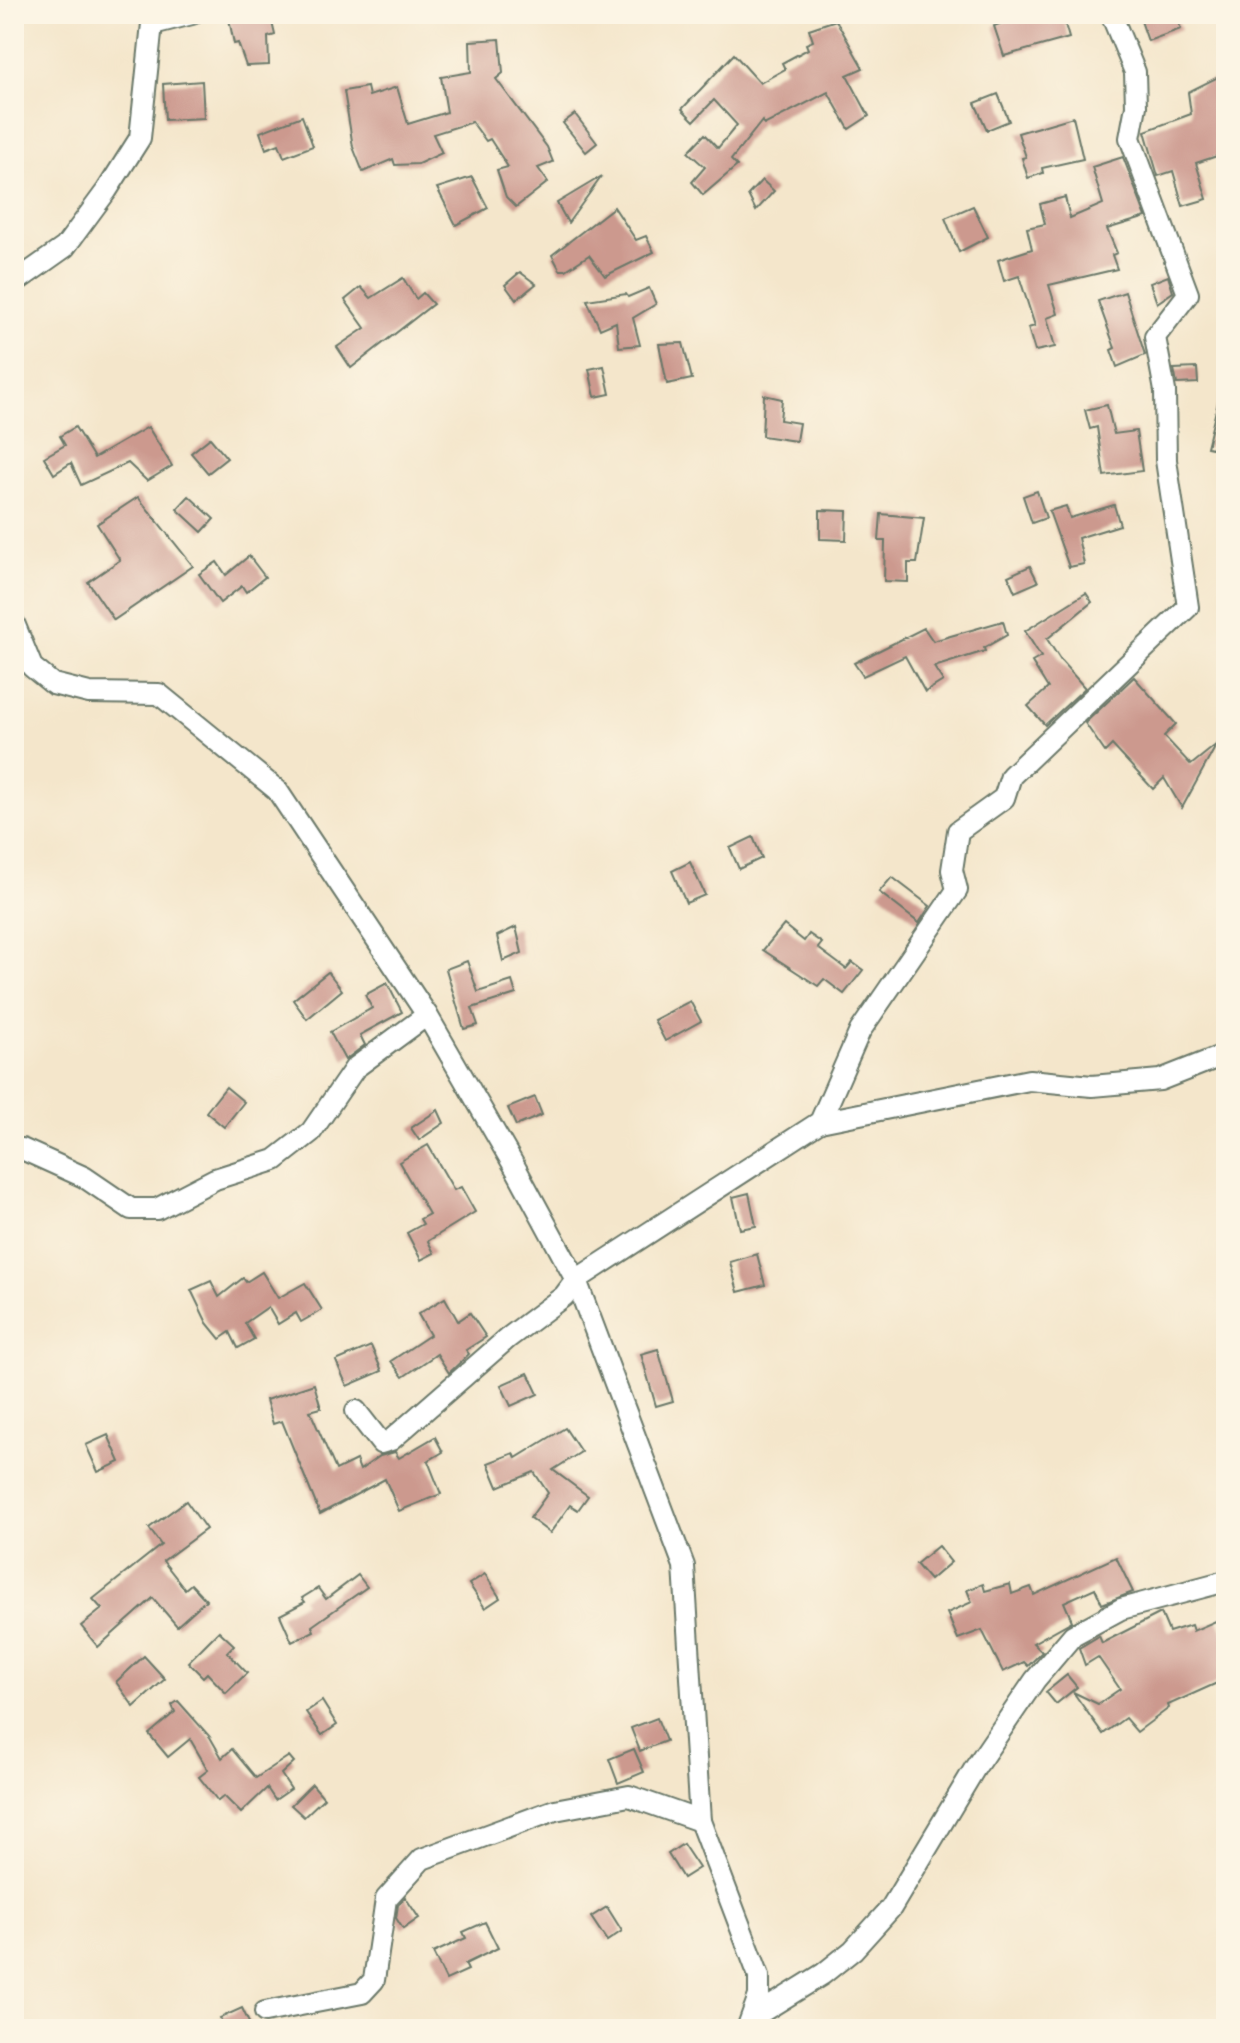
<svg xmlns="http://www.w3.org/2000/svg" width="1240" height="2043" font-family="Sriracha,sans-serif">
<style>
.building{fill:#cc998e}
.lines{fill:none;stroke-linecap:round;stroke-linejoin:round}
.minor-casing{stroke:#6a7869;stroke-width:24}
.minor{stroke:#fff;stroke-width:20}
</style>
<rect width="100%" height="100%" fill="#fcf5e5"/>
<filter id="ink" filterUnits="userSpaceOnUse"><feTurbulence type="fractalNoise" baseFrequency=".0125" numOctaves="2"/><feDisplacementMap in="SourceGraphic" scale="16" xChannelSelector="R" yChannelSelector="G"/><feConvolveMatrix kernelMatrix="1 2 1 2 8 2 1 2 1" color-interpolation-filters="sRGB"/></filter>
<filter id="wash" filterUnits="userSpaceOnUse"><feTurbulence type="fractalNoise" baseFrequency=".006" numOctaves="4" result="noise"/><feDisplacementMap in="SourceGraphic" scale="32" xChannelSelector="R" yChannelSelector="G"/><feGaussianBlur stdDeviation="1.8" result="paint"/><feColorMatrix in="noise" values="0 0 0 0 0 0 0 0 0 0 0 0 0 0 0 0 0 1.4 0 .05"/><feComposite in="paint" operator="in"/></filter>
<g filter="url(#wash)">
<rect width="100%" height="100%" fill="#f4e6cb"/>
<g id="blocks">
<g class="building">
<path d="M228 14H270L275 35 268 37 269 65 246 66 238 43 234 44Z"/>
<path d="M1025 14H1062L1069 38 1004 56 994 26Z"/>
<path d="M1152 14H1175L1181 29 1148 41 1140 18Z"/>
<path d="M836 20 863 68 847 75 869 116 849 129 828 92 764 125 762 121 731 160 737 166 703 195 692 182 705 167 688 152 705 134 718 148 737 125 714 100 694 121 682 109 734 54 760 83 785 69 782 63 808 49 806 44 813 41 809 29Z"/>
<path d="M500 39 503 73 496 79 547 147 553 162 538 168 548 182 516 207 506 197 497 170 508 167 490 139 486 141 472 122 433 134 442 153 418 164 395 165 393 159 363 172 353 147 344 91 367 87 369 96 397 87 408 124 447 112 441 77 471 72 470 41Z"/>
<path d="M1226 73V153L1196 163 1207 199 1183 206 1173 171 1158 176 1145 131 1191 114 1188 92Z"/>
<path d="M202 81 204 118 165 120 163 84Z"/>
<path d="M998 94 1009 121 987 130 975 103Z"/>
<path d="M575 114 597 143 586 152 563 123Z"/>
<path d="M302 116 313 146 284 157 279 144 266 149 260 132Z"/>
<path d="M1073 117 1083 159 1042 168 1043 173 1028 178 1022 158 1026 157 1018 133Z"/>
<path d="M1123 157 1146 217 1107 229 1117 253 1112 255 1117 269 1049 285 1058 314 1047 318 1055 347 1035 351 1028 328 1035 326 1019 276 1004 281 998 260 1032 249 1027 228 1045 224 1040 204 1065 197 1070 218 1103 204 1092 167Z"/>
<path d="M602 176 568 223 557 203Z"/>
<path d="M472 177 488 208 456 225 437 188Z"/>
<path d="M762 180 774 191 756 211 748 195Z"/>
<path d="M973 206 988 237 959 252 945 218Z"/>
<path d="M614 207 636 240 646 236 654 252 605 276 589 255 566 270H560L552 255Z"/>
<path d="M520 272 536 284 516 300 505 285Z"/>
<path d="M1168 276 1173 292 1157 303 1150 283Z"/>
<path d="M403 278 416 299 423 293 433 304 351 368 337 347 365 328 345 300 361 287 371 298Z"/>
<path d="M649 288 656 304 633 318 640 345 619 347 616 322 600 329 587 300 626 294 628 297Z"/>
<path d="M1125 292 1145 355 1117 367 1111 350 1115 348 1098 301Z"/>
<path d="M683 343 692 379 667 384 659 344Z"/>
<path d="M604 366 610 394 595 397 589 369Z"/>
<path d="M1197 368 1198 383 1177 384 1174 369Z"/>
<path d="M1220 394 1226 395V451L1207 447Z"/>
<path d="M764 395 782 399 780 420 799 423 796 441 762 436Z"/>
<path d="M1107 405 1114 434 1136 431 1142 471 1104 476 1097 427 1090 429 1085 410Z"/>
<path d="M75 427 94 458 148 427 172 466 147 481 128 463 81 485 71 463 54 474 44 457 65 445 60 436Z"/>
<path d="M210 438 227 458 208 473 191 453Z"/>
<path d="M1037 491 1046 518 1032 523 1023 496Z"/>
<path d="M189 496 214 519 202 532 177 509Z"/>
<path d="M138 497 193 566 114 620 88 582 120 560 97 524Z"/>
<path d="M1114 505 1120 525 1078 538 1084 564 1069 567 1049 511 1066 506 1070 518Z"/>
<path d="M820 510 847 511 846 540 820 539Z"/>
<path d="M881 514 924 518 917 563H908V582L884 581 885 541H879Z"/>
<path d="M249 556 265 577 246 592 242 586 220 603 199 574 217 562 226 575Z"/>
<path d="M1030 566 1038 582 1015 592 1008 576Z"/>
<path d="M1086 593 1092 602 1047 639 1061 661 1085 688 1045 725 1028 706 1048 688 1032 662 1041 657 1025 631Z"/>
<path d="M1003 621 1007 635 984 648 985 651 934 667 943 681 925 692 905 656 863 676 854 663 924 628 933 641Z"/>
<path d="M1134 677 1176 724 1164 736 1191 765 1217 744 1182 808 1164 778 1153 789 1112 745 1105 752 1085 723Z"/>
<path d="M753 837 762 858 739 869 730 848Z"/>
<path d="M690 862 705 895 686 903 672 871Z"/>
<path d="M892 877 930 906 919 923 879 892Z"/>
<path d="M784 925 804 941 809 934 822 943 818 948 846 969 852 962 863 970 844 994 824 979 818 986 763 950Z"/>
<path d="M516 927 522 953 503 961 497 936Z"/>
<path d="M467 961 478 992 512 981 516 994 472 1008 478 1025 464 1029 446 969Z"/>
<path d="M328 972 342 990 307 1019 293 1000Z"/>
<path d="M387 983 402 1012 360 1035 365 1045 345 1060 330 1032 372 1008 365 995Z"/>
<path d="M690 1001 701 1021 665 1041 654 1020Z"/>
<path d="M226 1087 244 1102 224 1127 206 1112Z"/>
<path d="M535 1097 542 1115 516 1126 508 1108Z"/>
<path d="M438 1110 444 1123 419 1140 411 1128Z"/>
<path d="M428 1145 454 1190 461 1187 475 1212 428 1241 434 1253 421 1260 407 1233 423 1224 420 1219 429 1214 399 1162Z"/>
<path d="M749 1193 756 1226 740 1229 733 1197Z"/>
<path d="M757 1254 765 1285 738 1292 730 1262Z"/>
<path d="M262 1272 278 1298 305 1283 322 1310 301 1322 296 1313 278 1324 268 1307 245 1323 254 1339 238 1348 230 1332 220 1339 207 1323 191 1290 211 1281 219 1297 243 1278 246 1282Z"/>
<path d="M445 1298 458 1321 470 1313 486 1337 466 1350 469 1354 449 1373 437 1354 403 1377 391 1361 430 1335 418 1314Z"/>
<path d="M371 1346 382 1371 347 1386 336 1361Z"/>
<path d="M658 1349 673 1401 656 1406 641 1354Z"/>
<path d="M528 1373 538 1394 511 1406 501 1385Z"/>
<path d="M314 1384 321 1408 310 1411 336 1470 356 1460 360 1470 380 1456 395 1452 399 1458 435 1437 443 1452 428 1461 441 1494 399 1511 385 1479 320 1514 282 1421 273 1424 266 1400Z"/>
<path d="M565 1428 581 1452 553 1470 588 1496 578 1510 570 1505 550 1533 530 1518 548 1493 534 1472 498 1487 488 1463 514 1453 516 1458Z"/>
<path d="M108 1435 120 1462 98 1472 86 1445Z"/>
<path d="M186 1501 206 1529 163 1561 185 1589 191 1584 206 1600 177 1626 153 1598 98 1647 81 1626 102 1609 93 1599 161 1545 149 1528Z"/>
<path d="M938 1546 951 1562 930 1580 916 1564Z"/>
<path d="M1116 1557 1133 1592 1102 1604 1095 1588 1064 1602 1072 1621 1033 1643 1042 1652 1028 1666 1024 1662 1003 1672 982 1630 958 1639 947 1613 972 1602 967 1590 983 1584 985 1591 1010 1584 1012 1594 1031 1587 1034 1595Z"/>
<path d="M485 1574 500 1598 485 1608 469 1584Z"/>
<path d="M358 1575 367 1587 312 1626 314 1631 292 1642 280 1615 305 1602 302 1598 318 1588 326 1599Z"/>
<path d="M1161 1613 1169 1632 1191 1625 1193 1631 1218 1620 1226 1638V1679L1168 1705 1169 1708 1137 1732 1125 1718 1103 1734 1073 1692 1098 1704 1120 1689 1098 1657 1085 1665 1079 1648 1099 1636 1102 1643Z"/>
<path d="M219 1631 234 1645 227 1652 247 1673 226 1693 207 1673 203 1677 188 1662Z"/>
<path d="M144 1656 165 1679 134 1707 116 1682Z"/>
<path d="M1067 1675 1077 1687 1056 1704 1046 1692Z"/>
<path d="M178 1701 210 1737 222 1758 232 1749 256 1778 289 1756 294 1762 281 1774 291 1789 275 1800 267 1788 241 1813 224 1796 218 1801 199 1777 208 1770 190 1739 168 1757 149 1734 175 1712 172 1705Z"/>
<path d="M322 1701 337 1725 322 1735 306 1712Z"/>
<path d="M657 1718 666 1741 640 1751 631 1728Z"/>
<path d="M634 1749 644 1772 618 1783 609 1759Z"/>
<path d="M312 1784 324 1798 304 1817 291 1805Z"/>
<path d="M683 1844 699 1868 683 1878 668 1854Z"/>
<path d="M405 1897 419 1918 403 1929 396 1918 398 1905Z"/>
<path d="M607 1907 622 1931 607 1941 591 1917Z"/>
<path d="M485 1922 498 1948 465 1964 468 1970 446 1980 433 1953 466 1938 463 1932Z"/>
<path d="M242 2008 252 2029H225L220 2018Z"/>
</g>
</g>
</g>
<g filter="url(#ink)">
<use href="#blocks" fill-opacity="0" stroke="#6a7869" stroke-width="2"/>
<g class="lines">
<defs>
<g id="minor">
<path d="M153 24 192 14"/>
<path d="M14 283 65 247 107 190 140 138 153 14"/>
<path d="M14 623 32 667 53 684 89 693 159 694 277 790 427 1015 516 1169 576 1280 684 1566 700 1821 759 1976V1996L747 2029"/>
<path d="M820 1122 1029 1080 1092 1086 1160 1080 1226 1054"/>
<path d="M14 1152 22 1149 84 1177 131 1209H157L215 1179 275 1160 311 1132 355 1068 427 1015"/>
<path d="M356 1411 381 1443 391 1440 508 1338 564 1296 576 1280 820 1122 860 1031 957 890 952 870 958 831 1004 798 1011 776 1188 607 1166 460 1165 391 1155 337 1188 294 1130 138 1136 106 1135 72 1111 14"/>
<path d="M265 2012 362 1993 374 1980 386 1899 422 1859 555 1810 629 1796 700 1821"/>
<path d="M755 2016 823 1974 853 1950 891 1908 975 1768 1035 1680 1073 1635 1121 1609 1226 1581"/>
</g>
</defs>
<use href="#minor" class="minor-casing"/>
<use href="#minor" class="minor"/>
</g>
</g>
<rect width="1240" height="2043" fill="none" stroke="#fcf5e5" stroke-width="48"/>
</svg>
